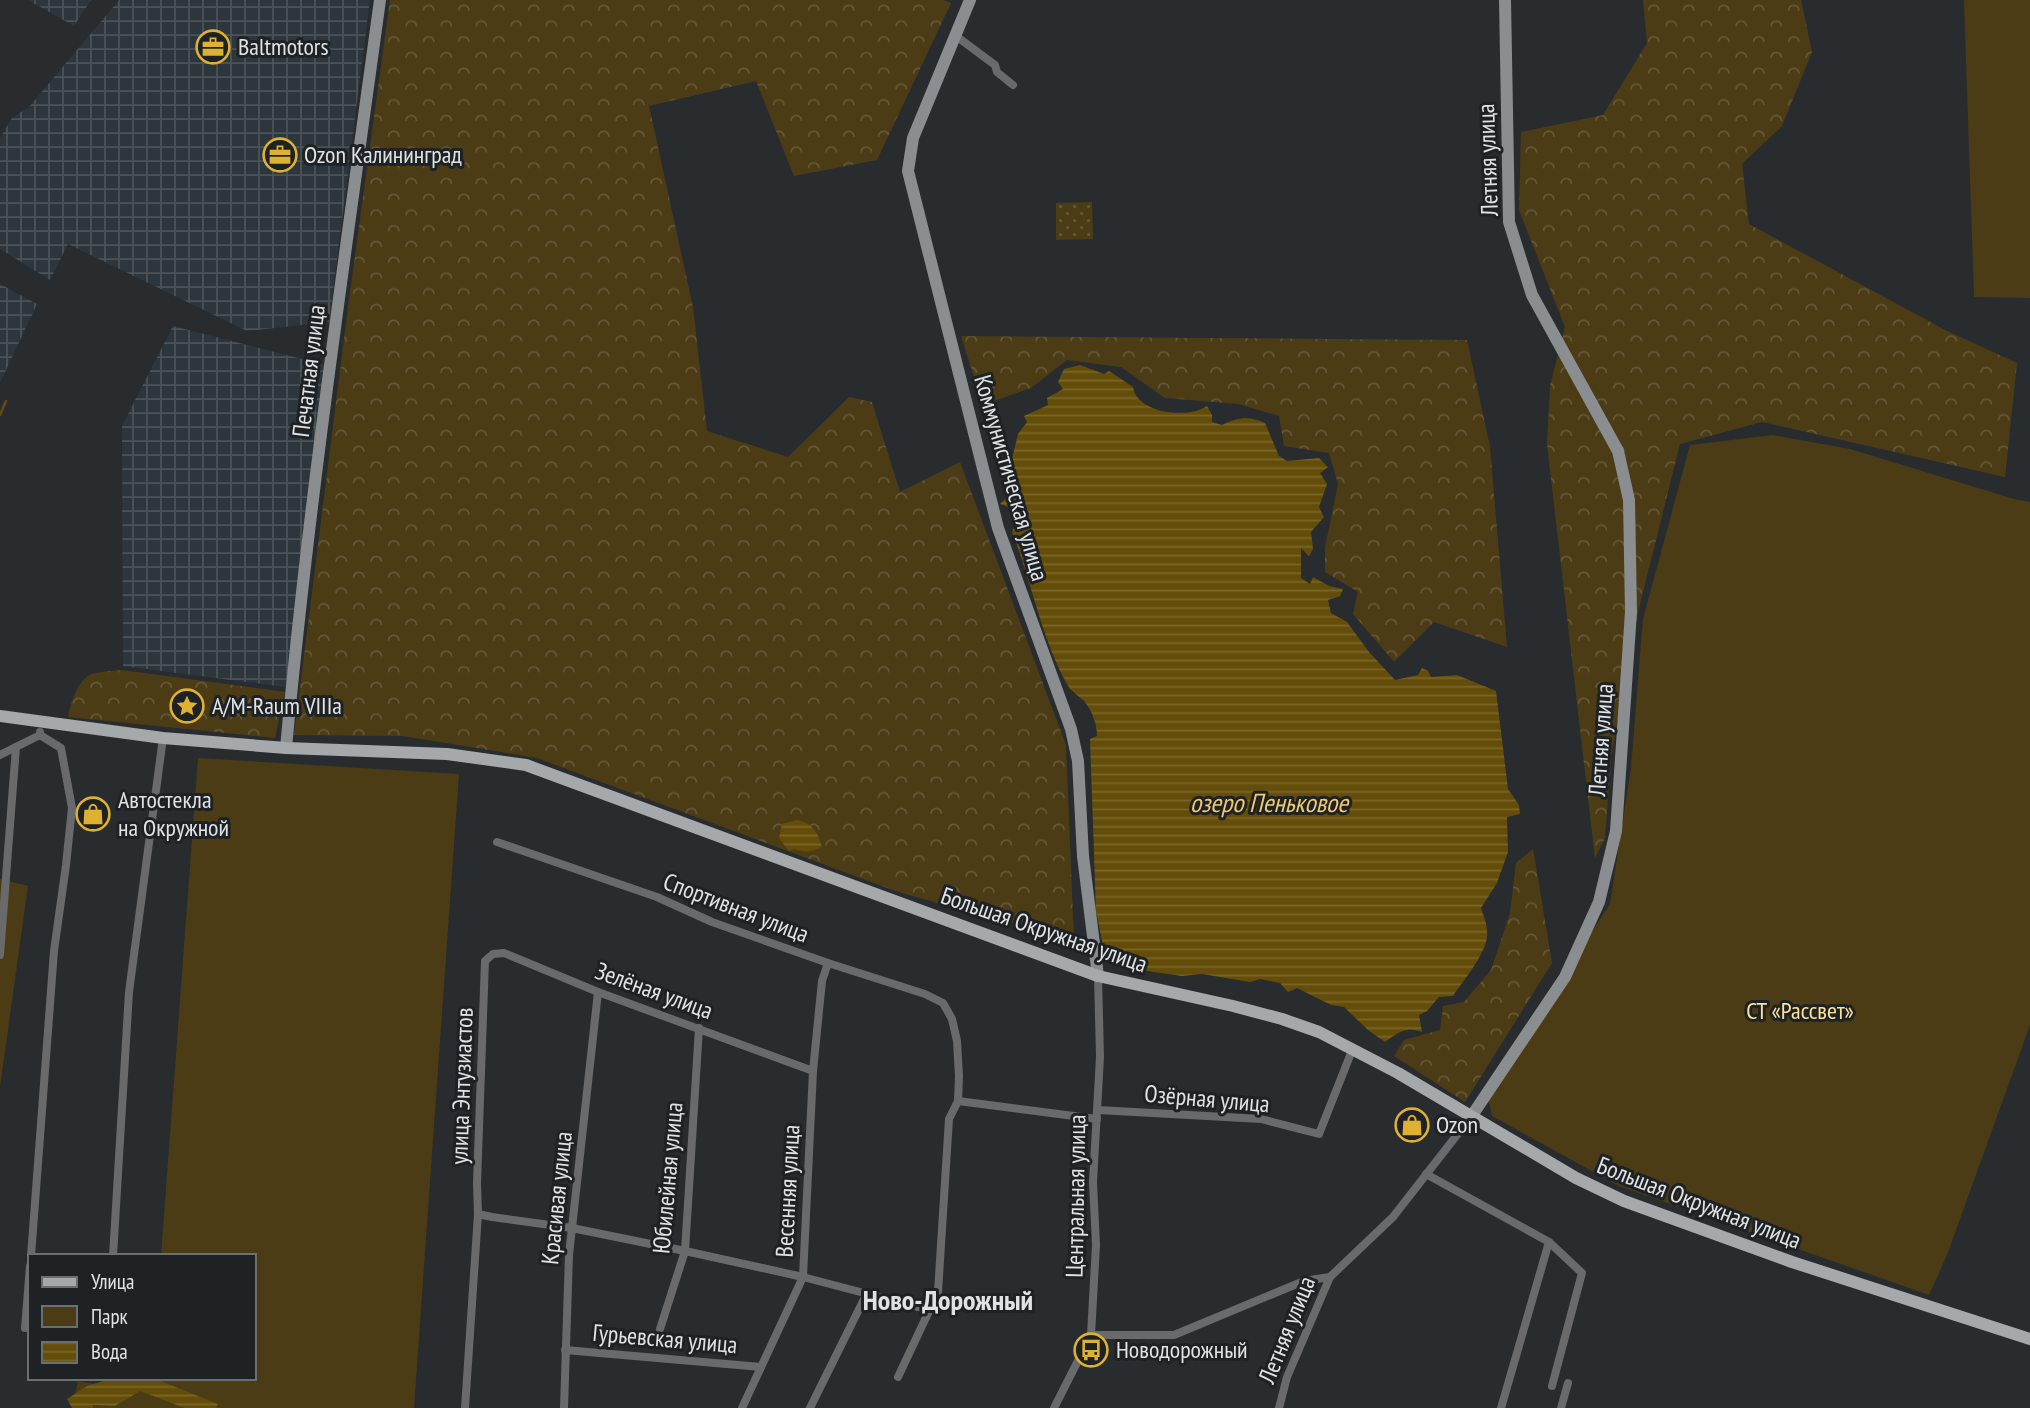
<svg xmlns="http://www.w3.org/2000/svg" width="2030" height="1408" font-family="'PT Sans Narrow',sans-serif">
<style>
.industrial{fill:url(#industrial-grid)}
.green{fill:#4b3c16}
.forest{fill:url(#forest-crowns)}
.park{fill:url(#park-dots)}
.water{fill:url(#water-rules)}
.lines{fill:none;stroke-linecap:round;stroke-linejoin:round}
.stream{stroke:#644d08;stroke-width:2.5}
.street{stroke:#686a6c;stroke-width:8}
.secondary{stroke:#8b8e90;stroke-width:12}
.primary{stroke:#a5a9ac;stroke-width:12}
.labels{text-anchor:middle;stroke-width:6;stroke-linejoin:round;paint-order:stroke}
.poi-label{font-size:24px;fill:#e0e3e5;stroke:#1f2225;text-anchor:start}
.street-label{font-size:24px;fill:#e0e3e5;stroke:#1f2225}
.park-label{font-size:24px;fill:#fde09c;stroke:#1f2225}
.water-label{font-size:26px;font-style:italic;fill:#edc971;stroke:#1f2225}
.quarter-label{font-size:28px;font-weight:bold;fill:#e0e3e5;stroke:#1f2225}
</style>
<defs>
<pattern id="industrial-grid" width="8" height="8" patternUnits="userSpaceOnUse" patternTransform="scale(1.75)"><rect width="8" height="8" fill="#2d363d"/><path d="M0 4h8M4 0v8" fill="none" stroke="#4b5359"/></pattern>
<pattern id="forest-crowns" width="20" height="18" patternUnits="userSpaceOnUse" patternTransform="scale(1.75)"><rect width="20" height="18" fill="#4b3c16"/><path d="M2 6a3 3 0 1 1 6 0M12 15a3 3 0 1 1 6 0" fill="none" stroke="#655838"/></pattern>
<pattern id="park-dots" width="8" height="8" patternUnits="userSpaceOnUse" patternTransform="scale(1.75)"><rect width="8" height="8" fill="#4b3c16"/><path d="M2 2h.1M6 6h.1" fill="none" stroke="#655838" stroke-width="1.8" stroke-linecap="round"/></pattern>
<pattern id="water-rules" width="6" height="5" patternUnits="userSpaceOnUse" patternTransform="scale(1.75)"><rect width="6" height="5" fill="#644d08"/><path d="M0 2.5h6" fill="none" stroke="#7a662c"/></pattern>
</defs>
<rect width="100%" height="100%" fill="#282c2f"/>
<g class="industrial">
<path d="M28 0H91L74 26Z"/>
<path d="M119 0H370L329 322 247 331 68 244 50 280 0 249V138L12 118 29 107Z"/>
<path d="M0 284 37 304 0 383Z"/>
<path d="M173 326 330 366 286 687 123 666 122 426Z"/>
</g>
<g class="green">
<path d="M1964 0H2030V298L1974 297Z"/>
<path d="M1773 435 1850 449 2014 499 2030 502V1025L1947 1255 1929 1295 1619 1186 1492 1116 1487 1093 1610 904 1631 768 1643 619 1690 445Z"/>
<path d="M198 758 459 774 414 1408H72L78 1381 104 1386 107 1378H254V1256H161Z"/>
<path d="M0 879 28 886 0 1087Z"/>
</g>
<g class="forest">
<path d="M390 0H943L951 3 877 160 794 176 756 81 649 106 693 307 707 431 788 457 849 397 872 402 900 492 960 462 1066 745 1074 940 898 892 537 758 403 736 294 735 348 307Z"/>
<path d="M1643 0H1801L1812 52 1782 126 1742 164 1749 224 1947 331 2017 363 2005 477 1762 422 1680 444 1639 608 1611 757 1605 838 1595 858 1547 444 1550 386 1565 327 1519 210 1521 132 1603 115 1647 43Z"/>
<path d="M961 336 1467 340 1490 447 1507 647 1434 622 1394 662 1353 614 1358 592 1325 572V548L1338 484 1329 453 1284 446 1279 416 1238 404 1165 398 1121 367 1067 360 1031 388 983 405Z"/>
<path d="M122 670 285 692 275 738 68 717C70 705 77 683 88 676 97 671 112 671 122 670Z"/>
<path d="M1533 849 1552 963 1465 1102 1394 1056 1404 1040 1440 1030 1443 1006 1464 1002 1491 970 1510 913 1516 863Z"/>
</g>
<path class="park" d="M1092 202 1093 239 1056 240V203Z"/>
<g class="water">
<path d="M1080 365 1104 374 1109 371 1133 387C1137 414 1189 419 1207 406L1212 415V422L1222 425C1238 417 1249 416 1265 423L1279 456 1287 461 1319 458 1328 467 1320 473 1327 484 1319 507 1324 517 1311 532 1313 549 1309 556 1301 548V578L1310 584 1313 577 1329 586 1343 589 1340 596 1328 600 1331 613 1347 622 1369 652 1395 680 1418 675 1422 668 1428 671 1431 677 1457 675 1496 691 1508 789 1519 805 1520 814 1507 817 1508 852 1497 883 1481 908C1484 917 1488 926 1487 936 1486 954 1463 981 1453 996L1439 997 1427 1011 1419 1015 1422 1032C1405 1026 1398 1033 1385 1042L1368 1030 1344 1007 1331 1005 1297 988 1288 992 1280 983 1260 979 1250 982 1202 974 1182 976 1120 967 1114 953 1104 951 1096 911 1090 739 1097 736C1097 723 1092 711 1084 701 1079 696 1072 692 1068 686 1041 638 1032 582 1012 532L1017 521V510L1000 504 1007 497V467L1012 459 1018 434 1027 422 1024 416 1048 405 1047 398 1063 389 1058 382 1064 369Z"/>
<path d="M797 820C813 823 818 833 822 847 812 852 804 853 794 849L789 851 779 838 782 824Z"/>
<path d="M113 1378H153L218 1404 216 1408H185L140 1391 115 1406 93 1405V1408H72L67 1399 87 1386Z"/>
</g>
<g class="lines">
<path class="stream" d="M0 415 6 401"/>
<g class="street">
<path d="M956 36 995 65 997 72 1013 85"/>
<path d="M0 755 40 735V732"/>
<path d="M497 842 657 897 712 922 828 963 925 994 943 1003 952 1019 957 1041 959 1076 958 1101 949 1119 938 1292 898 1377"/>
<path d="M0 955 16 747"/>
<path d="M958 1101 1097 1119"/>
<path d="M1098 1110 1261 1119 1319 1134 1353 1048"/>
<path d="M1426 1174 1549 1242 1582 1273 1552 1386"/>
<path d="M478 1214 477 1183 485 961 493 954 504 953 598 992 813 1071"/>
<path d="M31 1256 54 951 66 865 72 808 61 748 40 735"/>
<path d="M113 1256 129 992 163 738"/>
<path d="M25 1328 30 1266"/>
<path d="M660 1329 685 1251 699 1028"/>
<path d="M1091 1335H1174L1304 1281 1330 1277"/>
<path d="M565 1350 761 1367"/>
<path d="M465 1408 478 1214 492 1217 572 1228 685 1251 803 1277 929 1310"/>
<path d="M564 1408 569 1255 598 992"/>
<path d="M742 1408 803 1277 813 1071 822 981 828 963"/>
<path d="M810 1408 867 1293"/>
<path d="M1054 1408 1091 1335 1096 1245 1093 1182 1100 1057 1098 976"/>
<path d="M1279 1408 1287 1377 1330 1277 1393 1217 1471 1117"/>
<path d="M1501 1408 1549 1242"/>
<path d="M1561 1408 1568 1383"/>
</g>
<g class="secondary">
<path d="M970 0 913 138 908 171 998 528 1071 729 1078 761 1083 856 1098 976"/>
<path d="M286 748C309 498 346 249 380 0"/>
<path d="M1471 1117 1565 977 1599 902 1616 831 1631 612 1629 500 1618 451 1532 295 1509 222 1505 0"/>
</g>
<path class="primary" d="M0 716 163 738 286 748 447 754 526 765 1098 976 1233 1006 1282 1019 1319 1032 1398 1073 1576 1178 1624 1201 1792 1262 2030 1339"/>
</g>
<defs>
<symbol id="office-ring" viewBox="-11 -11 22 22"><circle r="9.5" fill="#1f2225" stroke="#deb133" stroke-width="1.5"/><path d="M-6-3h4V-5.5h4V-3h4V5H-6ZM-1-4.5V-3h2v-1.5ZM-6 0V1H6V0Z" fill="#deb133"/></symbol>
<symbol id="sight-ring" viewBox="-11 -11 22 22"><circle r="9.5" fill="#1f2225" stroke="#deb133" stroke-width="1.5"/><path d="M0-6L1.8-2.2L6-1.7L2.9 1.2L3.7 5.4L0 3.3L-3.7 5.4L-2.9 1.2L-6-1.7L-1.8-2.2Z" fill="#deb133"/></symbol>
<symbol id="shop-ring" viewBox="-11 -11 22 22"><circle r="9.5" fill="#1f2225" stroke="#deb133" stroke-width="1.5"/><path d="M-5-2.5h2.3a2.7 3.5 0 0 1 5.4 0H5L5.5 6h-11ZM-1.5-2.5h3a1.5 2.3 0 0 0-3 0Z" fill="#deb133"/></symbol>
<symbol id="bus-ring" viewBox="-11 -11 22 22"><circle r="9.5" fill="#1f2225" stroke="#deb133" stroke-width="1.5"/><path d="M-5-6H5V4H4V6H2V4H-2V6H-4V4H-5ZM-3.5-4V0h7V-4ZM-3.5 1.2v1.5H-2V1.2ZM2 1.2v1.5H3.5V1.2Z" fill="#deb133"/></symbol>
</defs>
<g fill-rule="evenodd">
<use href="#office-ring" x="194" y="28" width="38" height="38"/>
<use href="#office-ring" x="261" y="136" width="38" height="38"/>
<use href="#sight-ring" x="168" y="687" width="38" height="38"/>
<use href="#shop-ring" x="74" y="795" width="38" height="38"/>
<use href="#shop-ring" x="1393" y="1106" width="38" height="38"/>
<use href="#bus-ring" x="1072" y="1331" width="38" height="38"/>
</g>
<g class="labels">
<g class="poi-label">
<text x="238" y="55">Baltmotors</text>
<text x="304" y="163">Ozon Калининград</text>
<text x="212" y="714">A/M-Raum VIIIa</text>
<text x="118" y="808">Автостекла<tspan x="118" dy="28">на Окружной</tspan></text>
<text x="1436" y="1133">Ozon</text>
<text x="1116" y="1358">Новодорожный</text>
</g>
<g class="street-label">
<text transform="translate(1488 160) rotate(-92)" y="8">Летняя улица</text>
<text transform="translate(309 371) rotate(-83)" y="8">Печатная улица</text>
<text transform="translate(1011 478) rotate(74)" y="8">Коммунистическая улица</text>
<text transform="translate(1601 740) rotate(-86)" y="8">Летняя улица</text>
<text transform="translate(736 908) rotate(21)" y="8">Спортивная улица</text>
<text transform="translate(1044 930) rotate(19)" y="8">Большая Окружная улица</text>
<text transform="translate(654 991) rotate(20)" y="8">Зелёная улица</text>
<text transform="translate(462 1086) rotate(-88)" y="8">улица Энтузиастов</text>
<text transform="translate(1207 1099) rotate(5)" y="8">Озёрная улица</text>
<text transform="translate(668 1178) rotate(-85)" y="8">Юбилейная улица</text>
<text transform="translate(788 1191) rotate(-87)" y="8">Весенняя улица</text>
<text transform="translate(1076 1196) rotate(-89)" y="8">Центральная улица</text>
<text transform="translate(557 1198) rotate(-84)" y="8">Красивая улица</text>
<text transform="translate(1699 1203) rotate(21)" y="8">Большая Окружная улица</text>
<text transform="translate(1287 1330) rotate(-68)" y="8">Летняя улица</text>
<text transform="translate(665 1339) rotate(5)" y="8">Гурьевская улица</text>
</g>
<g class="park-label">
<text x="1800" y="1019">СТ «Рассвет»</text>
</g>
<g class="water-label">
<text x="1269" y="812">озеро Пеньковое</text>
</g>
<g class="quarter-label">
<text x="948" y="1310">Ново-Дорожный</text>
</g>
</g>
<rect x="28" y="1254" width="228" height="126" fill="#1f2225" stroke="#6c6f72" stroke-width="2"/>
<rect x="42" y="1277" width="35" height="10" fill="#a5a9ac" stroke="#6c6f72" stroke-width="2"/>
<text x="91" y="1289" font-size="21" fill="#e0e3e5">Улица</text>
<rect x="42" y="1306" width="35" height="21" fill="#4b3c16" stroke="#6c6f72" stroke-width="2"/>
<text x="91" y="1324" font-size="21" fill="#e0e3e5">Парк</text>
<rect x="42" y="1342" width="35" height="21" fill="url(#water-rules)" stroke="#6c6f72" stroke-width="2"/>
<text x="91" y="1359" font-size="21" fill="#e0e3e5">Вода</text>
</svg>
